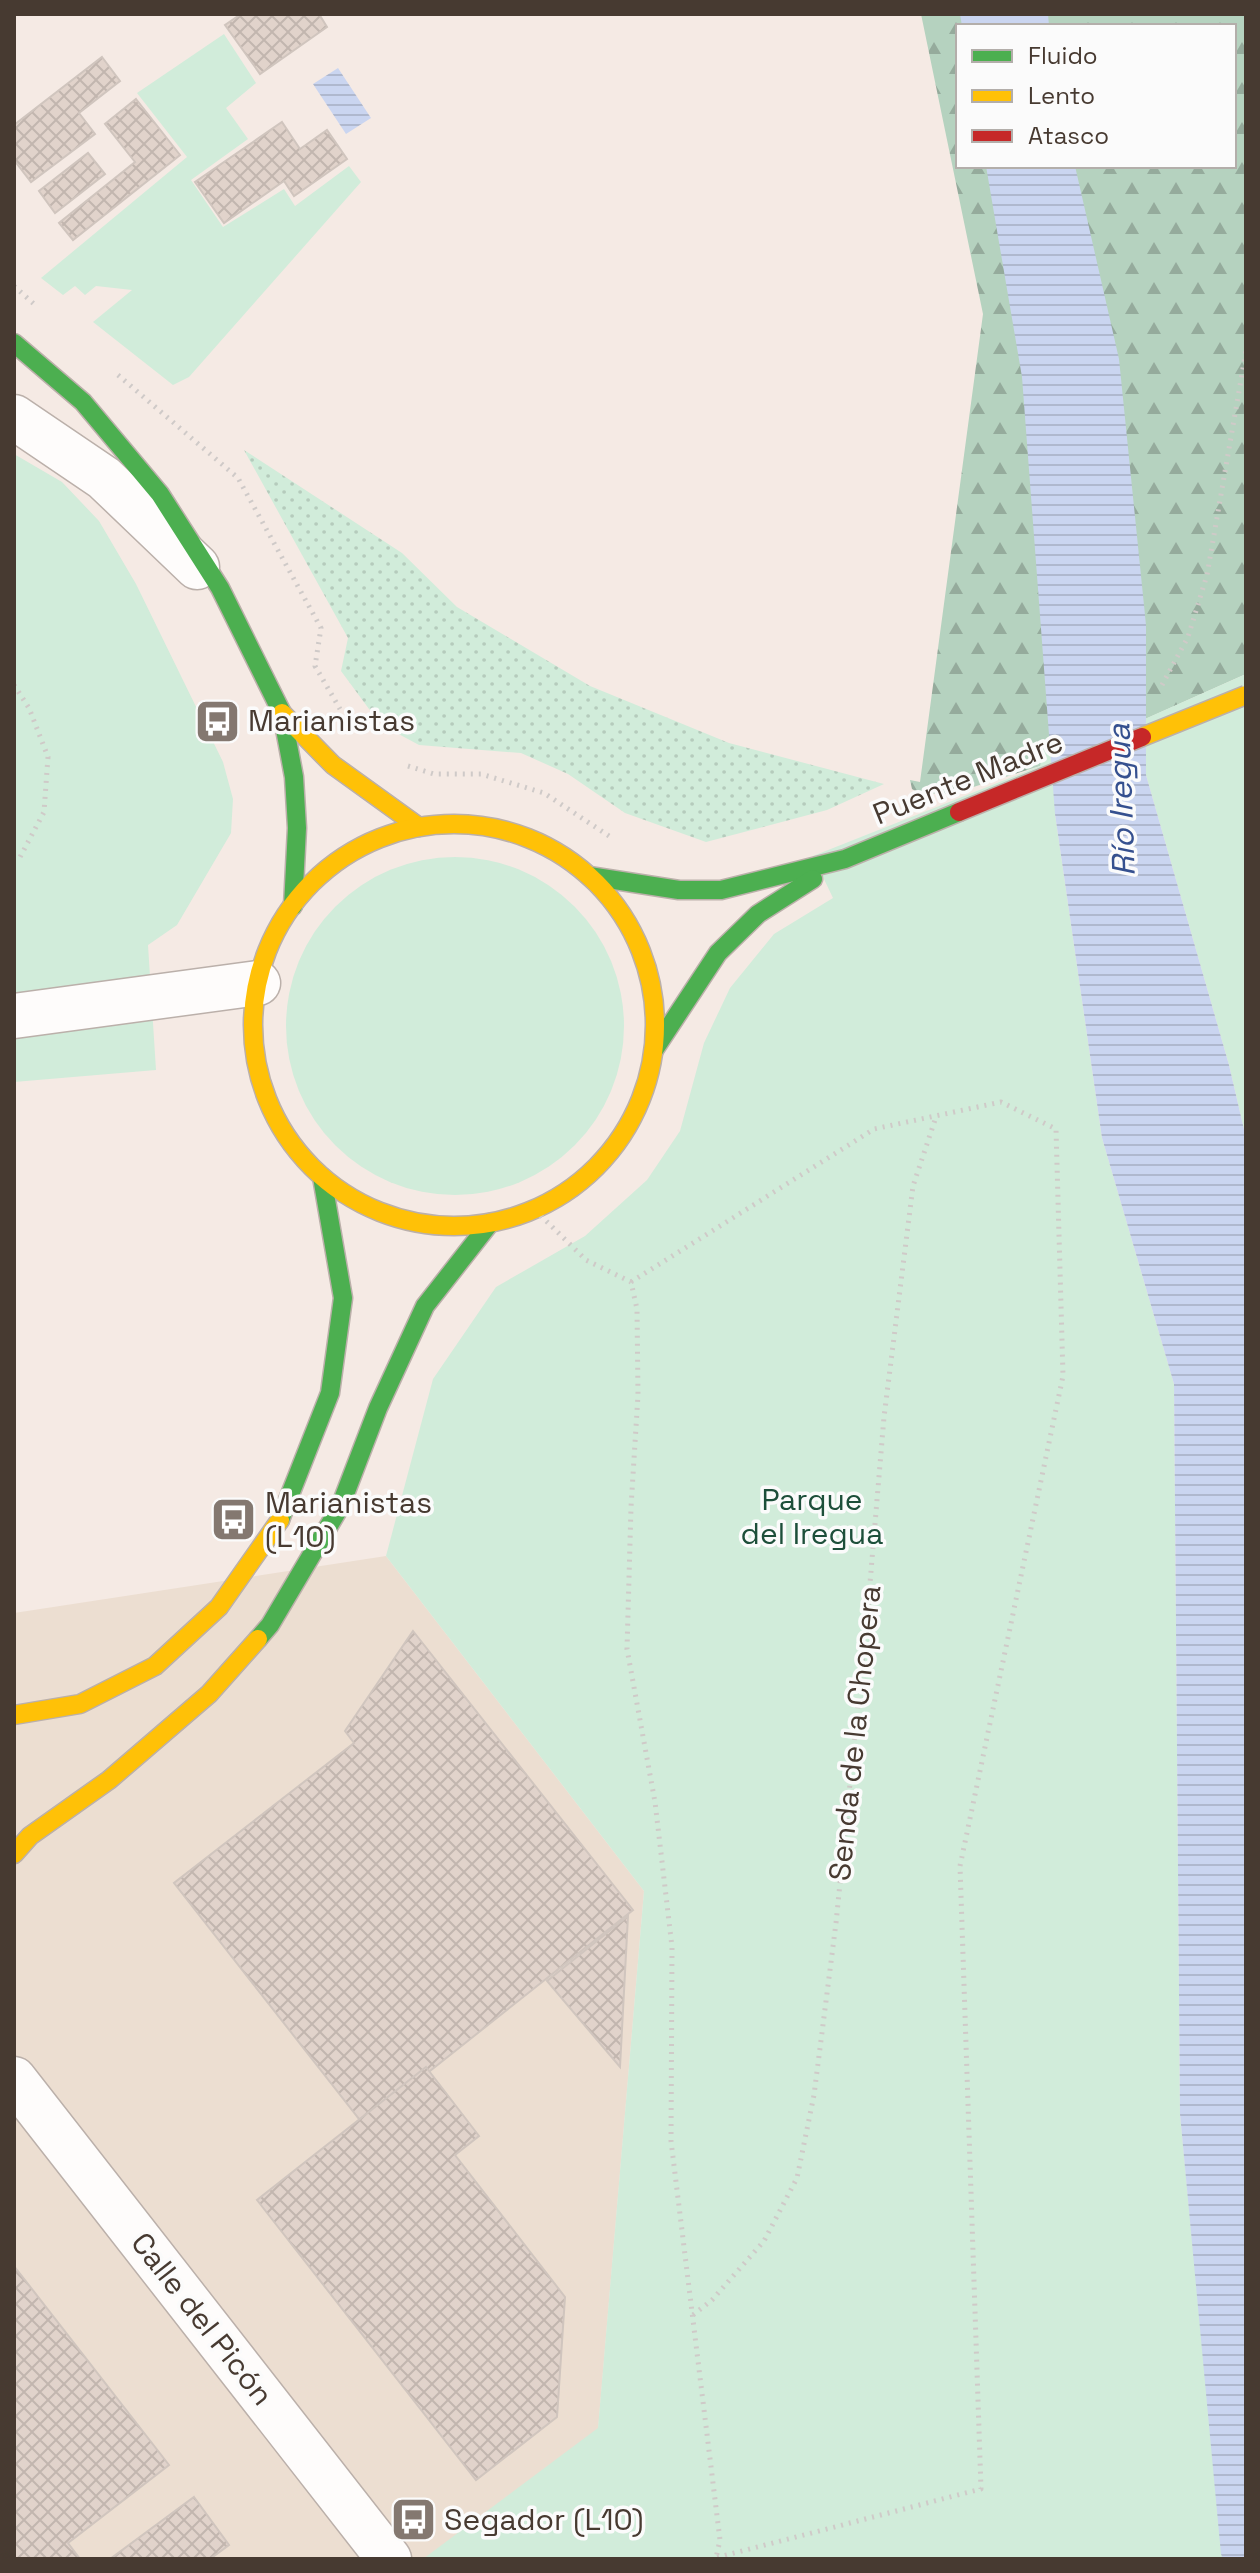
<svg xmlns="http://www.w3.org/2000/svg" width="1260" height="2573" font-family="'Space Grotesk',sans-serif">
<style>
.industrial{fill:#ecded1}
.grass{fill:url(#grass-dots)}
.forest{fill:url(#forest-firs);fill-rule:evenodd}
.green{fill:#d1ecda}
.water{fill:url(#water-rules)}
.building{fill:url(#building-cross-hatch);stroke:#d0c5be;stroke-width:2}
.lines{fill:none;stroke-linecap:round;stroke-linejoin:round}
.street-casing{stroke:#bbb0aa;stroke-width:47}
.fast-casing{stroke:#bbb0aa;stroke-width:21}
.slow-casing{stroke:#bbb0aa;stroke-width:21}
.path{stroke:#cfcac8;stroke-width:5;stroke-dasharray:2 6;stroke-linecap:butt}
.street{stroke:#fefcfb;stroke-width:44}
.fast{stroke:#4caf50;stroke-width:18}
.slow{stroke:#ffc107;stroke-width:18}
.slow-bridge-casing{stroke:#bbb0aa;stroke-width:21;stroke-linecap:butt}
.jam-bridge-casing{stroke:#bbb0aa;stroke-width:21;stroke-linecap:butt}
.slow-bridge{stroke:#ffc107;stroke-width:18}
.jam-bridge{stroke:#c62828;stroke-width:18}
.labels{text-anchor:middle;stroke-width:7;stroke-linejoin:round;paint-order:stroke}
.poi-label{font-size:30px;fill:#473a31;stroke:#fbfbfb;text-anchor:start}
.street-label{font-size:30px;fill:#473a31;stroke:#fbfbfb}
.park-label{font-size:30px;fill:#1d4f3a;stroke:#fbfbfb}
.water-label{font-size:32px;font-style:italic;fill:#35508f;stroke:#fbfbfb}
</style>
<defs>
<pattern id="grass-dots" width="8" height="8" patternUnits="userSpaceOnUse" patternTransform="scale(2)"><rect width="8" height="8" fill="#d1ecda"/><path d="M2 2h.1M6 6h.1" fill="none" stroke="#b5cbbc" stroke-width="1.8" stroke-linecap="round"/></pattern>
<pattern id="forest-firs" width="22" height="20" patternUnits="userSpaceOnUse" patternTransform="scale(2)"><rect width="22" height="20" fill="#b5d2bf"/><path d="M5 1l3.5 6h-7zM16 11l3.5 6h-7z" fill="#95ab9c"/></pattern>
<pattern id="water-rules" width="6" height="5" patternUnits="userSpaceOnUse" patternTransform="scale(2)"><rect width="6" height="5" fill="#cad5f0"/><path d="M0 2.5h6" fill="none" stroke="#afb8ce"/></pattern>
<pattern id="building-cross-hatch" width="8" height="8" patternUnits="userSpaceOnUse" patternTransform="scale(2)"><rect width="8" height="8" fill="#e1d3cb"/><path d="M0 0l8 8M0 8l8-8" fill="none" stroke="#c2b6af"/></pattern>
</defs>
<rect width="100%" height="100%" fill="#f5eae4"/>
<path class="industrial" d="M386 1556 644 1891 587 2559H14V1613Z"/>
<path class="grass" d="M244 450 402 553 457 607 590 686 729 743 884 784 827 810 706 842 625 813 568 774 521 753 419 745 393 731 369 709 341 671 348 638Z"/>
<path class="forest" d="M921 14H1246V674L1040 766 951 794 919 793 912 789 910 780 920 782 983 314ZM958 26H1234V166H958Z"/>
<g class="green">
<path d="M224 34 256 83 226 108 248 139 191 180 223 227 284 189 295 206 349 166 361 182 189 377 173 385 93 322 132 290 96 286 85 295 75 286 63 295 41 278 187 157 137 93Z"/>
<path d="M14 454 62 482 99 521 136 584 223 762 233 799 231 833 177 925 148 945 156 1070 14 1082Z"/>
<path d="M1246 674V1138L1229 1065 1146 775 1055 814 1102 1138 1174 1384 1180 2114 1223 2559H423L598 2428 644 1891 386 1556 433 1379 496 1287 585 1236 647 1180 680 1131 704 1043 730 988 774 934 833 898 813 856 1040 766 1045 741 1066 754Z"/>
<circle cx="455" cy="1026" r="169"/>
</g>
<g class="water">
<path d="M960 14H1048L1049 26H962Z"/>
<path d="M338 68 371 118 346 134 313 84Z"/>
<path d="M986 166H1075L1119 359 1146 625V775L1229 1065 1246 1138V2559H1223L1221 2554 1180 2114 1174 1384 1102 1138 1055 814 1022 377Z"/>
</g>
<g class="building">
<path d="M241 14H319L327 27 260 74 225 25Z"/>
<path d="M102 57 120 81 79 113 95 134 31 182 14 160V125Z"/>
<path d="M136 99 180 155 73 240 59 223 135 162 105 124Z"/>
<path d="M282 122 300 149 327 130 347 159 294 196 284 181 224 223 195 182Z"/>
<path d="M88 153 105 174 55 213 39 191Z"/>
<path d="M413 1631 633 1910 363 2124 174 1883 354 1743 345 1731Z"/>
<path d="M628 1916 620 2067 547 1981Z"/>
<path d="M426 2067 479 2136 455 2155 565 2297 557 2417 476 2480 257 2200Z"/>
<path d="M14 2266 169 2465 68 2543 80 2559H14Z"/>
<path d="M194 2497 229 2545 210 2559H110Z"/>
</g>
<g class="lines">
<defs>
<g id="street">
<path d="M14 417 104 478 197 567"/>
<path d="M14 1016 258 983"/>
<path d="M14 2079 389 2559"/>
</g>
<g id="fast">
<path d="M14 343 83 402 160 494 220 588 282 713 294 777 297 828 293 906"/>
<path d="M589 876 679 890H721L845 859 959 812"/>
<path d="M654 1050 718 953 758 914 813 879"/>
<path d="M280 1520 330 1393 343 1298 322 1177"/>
<path d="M258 1639 270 1625 340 1507 378 1408 425 1306 490 1223"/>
</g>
<g id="slow">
<path d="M282 713 333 765 419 827"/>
<circle cx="454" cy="1025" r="201"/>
<path d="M14 1715 80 1704 155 1666 219 1607 280 1520"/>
<path d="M14 1854 30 1836 109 1780 209 1694 258 1639"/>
</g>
</defs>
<use href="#street" class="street-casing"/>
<use href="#fast" class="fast-casing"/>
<use href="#slow" class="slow-casing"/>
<g class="path">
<path d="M14 286 34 304"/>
<path d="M118 375 238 478 321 628 315 666 340 709"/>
<path d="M14 685 29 708 48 757 44 812 19 859 14 860"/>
<path d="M1162 685 1188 637 1207 575 1246 351"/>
<path d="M408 766 434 774H481L544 793 609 836"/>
<path d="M535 1210 586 1260 631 1282 637 1309 638 1395 631 1507 627 1649 655 1802 672 1947 671 2141 720 2540 716 2558"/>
<path d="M631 1282 874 1129 1001 1102 1056 1129 1063 1376 960 1866 981 2489 715 2558"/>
<path d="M693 2315 712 2300 764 2241 797 2178 814 2095 836 1923 869 1595 884 1417 913 1186 936 1117"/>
</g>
<use href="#street" class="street"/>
<use href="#fast" class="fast"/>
<use href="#slow" class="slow"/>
<defs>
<path id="slow-bridge" d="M1142 737 1246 695"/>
<path id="jam-bridge" d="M959 812 1142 737"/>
</defs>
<use href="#slow-bridge" class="slow-bridge-casing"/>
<use href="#jam-bridge" class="jam-bridge-casing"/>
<use href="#slow-bridge" class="slow-bridge"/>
<use href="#jam-bridge" class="jam-bridge"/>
</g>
<defs>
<symbol id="bus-square" viewBox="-11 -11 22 22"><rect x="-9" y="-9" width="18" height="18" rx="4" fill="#847870" stroke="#fbfbfb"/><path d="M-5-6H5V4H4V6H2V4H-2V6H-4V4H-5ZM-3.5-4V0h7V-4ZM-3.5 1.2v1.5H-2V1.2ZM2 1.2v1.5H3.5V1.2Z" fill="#fff"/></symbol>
</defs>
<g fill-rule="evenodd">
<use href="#bus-square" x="192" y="696" width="51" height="51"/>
<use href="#bus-square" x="208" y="1494" width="51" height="51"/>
<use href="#bus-square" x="388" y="2494" width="51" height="51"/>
</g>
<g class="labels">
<g class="poi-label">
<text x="248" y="731">Marianistas</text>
<text x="265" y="1513">Marianistas<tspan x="265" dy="34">(L10)</tspan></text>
<text x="444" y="2530">Segador (L10)</text>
</g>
<g class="street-label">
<text transform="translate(968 778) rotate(-22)" y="10">Puente Madre</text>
<text transform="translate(855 1733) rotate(-84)" y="10">Senda de la Chopera</text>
<text transform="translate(202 2319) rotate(52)" y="10">Calle del Picón</text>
</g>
<g class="park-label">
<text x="812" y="1510">Parque<tspan x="812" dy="34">del Iregua</tspan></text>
</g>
<g class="water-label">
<text transform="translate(1121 800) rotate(-92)" y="11">Río Iregua</text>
</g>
</g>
<rect width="1260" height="2573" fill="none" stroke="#473a31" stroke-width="32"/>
<rect x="956" y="24" width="280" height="144" fill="#fbfbfb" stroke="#b3aeaa" stroke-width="2"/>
<rect x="972" y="50" width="40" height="12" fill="#4caf50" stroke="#b3aeaa" stroke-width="2"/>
<text x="1028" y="64" font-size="24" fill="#473a31">Fluido</text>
<rect x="972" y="90" width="40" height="12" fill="#ffc107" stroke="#b3aeaa" stroke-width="2"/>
<text x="1028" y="104" font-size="24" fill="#473a31">Lento</text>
<rect x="972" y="130" width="40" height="12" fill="#c62828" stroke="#b3aeaa" stroke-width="2"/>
<text x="1028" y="144" font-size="24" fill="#473a31">Atasco</text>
</svg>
